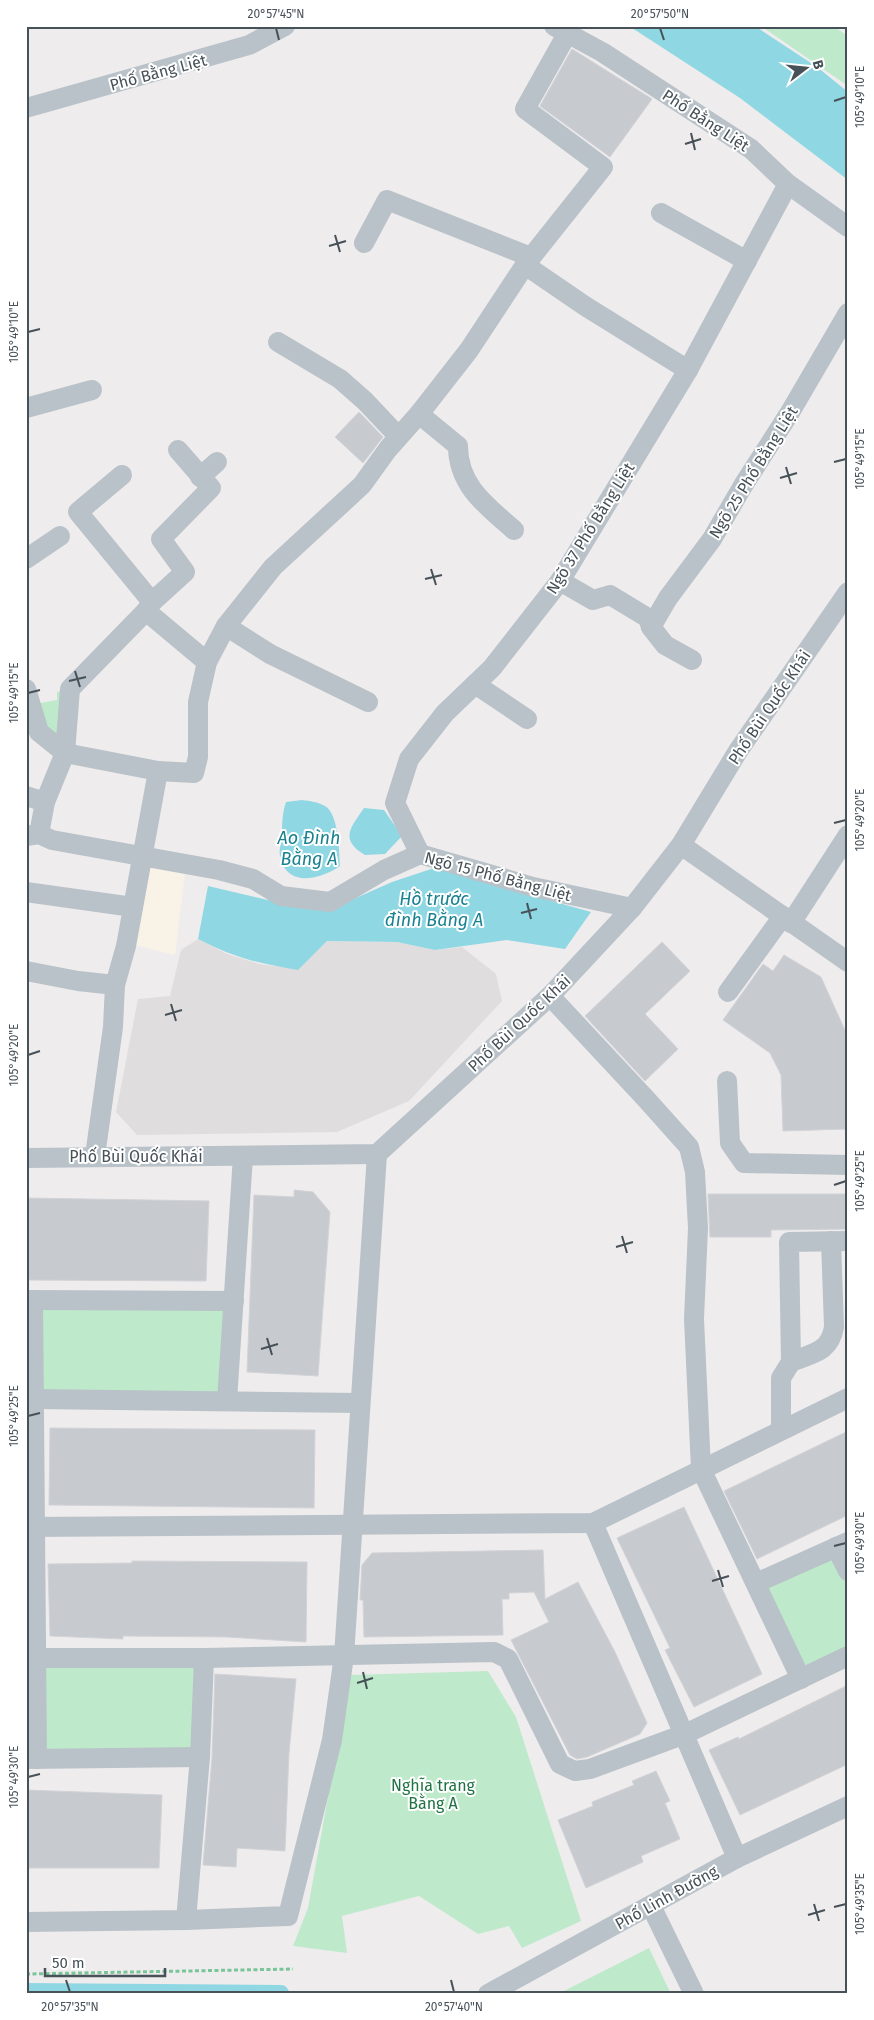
<svg xmlns="http://www.w3.org/2000/svg" width="874" height="2020" font-family="'Fira Sans',sans-serif">
<style>
.commercial{fill:#f9f2e6}
.education{fill:#e0ddde}
.green{fill:#beeacb}
.water{fill:#8fd8e3}
.lines{fill:none;stroke-linecap:round;stroke-linejoin:round}
.canal{stroke:#8fd8e3;stroke-width:16}
.building{fill:#c7cacf;stroke:#d1d3d7}
.path{stroke:#79c499;stroke-width:3;stroke-dasharray:4 2.5;stroke-linecap:butt}
.minor{stroke:#b9c2c8;stroke-width:20}
.ticks{fill:none;stroke:#475158;stroke-width:2}
.labels{text-anchor:middle;stroke-width:4;stroke-linejoin:round;paint-order:stroke}
.street-label{font-size:16px;fill:#475158;stroke:#fff}
.park-label{font-size:16px;fill:#1f7242;stroke:#fff}
.water-label{font-size:18px;font-style:italic;fill:#198291;stroke:#fff}
.neatline{fill:none;stroke:#475158;stroke-width:2}
.ticks-label{font-size:12px;text-anchor:middle;fill:#475158}
</style>
<rect width="100%" height="100%" fill="#efeced"/>
<path class="commercial" d="M147 858 186 865 175 955 131 944Z"/>
<path class="education" d="M198 939 227 954 259 964 298 969 327 941 397 942 435 950 462 947 496 974 502 1001 409 1101 337 1132 137 1135 116 1112 138 999 170 996 181 950Z"/>
<g class="green">
<path d="M761 26H833L848 36V86Z"/>
<path d="M67 690 56 741 52 742 35 704 57 700V692Z"/>
<path d="M33 1300 234 1301 227 1401 34 1399Z"/>
<path d="M836 1547 848 1571V1656L801 1679 756 1583Z"/>
<path d="M36 1658H204L200 1757 37 1759Z"/>
<path d="M488 1671 516 1717 581 1921 522 1948 509 1926 478 1934 419 1896 342 1916 347 1953 293 1946 308 1908 350 1675Z"/>
<path d="M649 1948 671 1994H558Z"/>
</g>
<g class="water">
<path d="M629 26H755L817 67 848 92V180L740 98Z"/>
<path d="M302 800C310 801 318 802 325 806 339 814 339 852 340 866 321 879 287 889 280 856 279 849 281 843 282 837 282 824 282 814 286 802Z"/>
<path d="M364 808 384 810 402 836 385 854 365 855C338 839 352 826 364 808Z"/>
<path d="M434 868 591 912 565 949 507 940 435 950 397 942 327 941 298 970C260 964 232 957 198 939L208 886 285 904 331 909 392 882Z"/>
</g>
<g class="lines">
<path class="canal" d="M26 1991 281 1993"/>
</g>
<g class="building">
<path d="M572 49 652 99 610 157 540 106Z"/>
<path d="M359 412 383 437 363 463 335 437Z"/>
<path d="M662 942 690 971 645 1014 678 1049 645 1081 585 1016Z"/>
<path d="M784 955 821 977 848 1037V1129L783 1131 781 1075 770 1053 723 1020 763 964 773 971Z"/>
<path d="M294 1190 313 1192 330 1212 318 1376 247 1372 254 1195 294 1197Z"/>
<path d="M708 1194H848V1229L771 1230V1237H710Z"/>
<path d="M26 1198 209 1201 206 1281 26 1280Z"/>
<path d="M50 1428 315 1430 314 1508 49 1505Z"/>
<path d="M848 1431V1515L757 1559 724 1491Z"/>
<path d="M684 1507 762 1674 694 1707 665 1650 670 1648 617 1538Z"/>
<path d="M543 1550 545 1599 578 1582 615 1652 647 1723 640 1734 587 1757 577 1759 570 1755 511 1640 549 1622 534 1592 509 1593V1599H502L503 1635 364 1637 363 1600H360L362 1565 372 1553Z"/>
<path d="M132 1561 307 1562 306 1642 227 1637 123 1636V1639L50 1636 48 1564 132 1563Z"/>
<path d="M215 1674 296 1679 289 1753 285 1851 237 1848 236 1867 203 1865 212 1758Z"/>
<path d="M848 1685V1764L740 1815 709 1750 738 1737 739 1739Z"/>
<path d="M656 1771 670 1801 665 1803 680 1839 641 1856 643 1862 586 1888 558 1820 593 1806 592 1802 634 1785 632 1781Z"/>
<path d="M26 1790 162 1795 159 1868H26Z"/>
</g>
<g class="lines">
<path class="path" d="M26 1974 293 1969"/>
<g class="minor">
<path d="M554 26 602 52 751 149 788 184 848 227"/>
<path d="M26 108 249 45 285 26"/>
<path d="M661 213 747 261"/>
<path d="M364 243 387 200 531 257"/>
<path d="M525 265 585 306 688 370"/>
<path d="M278 342 340 379 365 401 398 436"/>
<path d="M26 408 92 390"/>
<path d="M419 414 458 446C458 486 487 506 514 530"/>
<path d="M122 475 78 512 152 602"/>
<path d="M200 477 217 462"/>
<path d="M26 559 60 536"/>
<path d="M560 581 593 600 610 595 648 618 651 627 665 645 692 660"/>
<path d="M146 611 207 662"/>
<path d="M226 626 270 654 368 702"/>
<path d="M651 627 668 598 712 539 744 484 789 414 848 313"/>
<path d="M475 684 527 719"/>
<path d="M26 689 39 732 65 753 158 771"/>
<path d="M26 796 45 802"/>
<path d="M39 834 45 802 65 753 70 689 146 611 152 602 185 572 161 539 211 488 178 450"/>
<path d="M26 836 39 834 52 840 219 870 253 879 281 896 330 902 384 870 420 854 533 887 632 908"/>
<path d="M681 845 848 962"/>
<path d="M420 854 395 803 409 759 445 713 492 668 560 581 688 370 788 184"/>
<path d="M26 892 133 907"/>
<path d="M791 923 848 835"/>
<path d="M26 971 78 981 115 985"/>
<path d="M728 992 783 916"/>
<path d="M550 996 647 1100 689 1147 695 1172 698 1228 694 1319 701 1469 801 1679"/>
<path d="M727 1081 730 1143 744 1163 848 1165"/>
<path d="M95 1156 113 1027 115 985 126 946 158 771 194 773 198 757V702L207 662 226 626 273 567 362 485 388 449 419 414 469 350 525 265 603 167 525 109 567 34"/>
<path d="M26 1158 377 1154 550 996 632 908 681 845 738 751 848 592"/>
<path d="M26 1300 234 1301"/>
<path d="M33 1300 37 1759"/>
<path d="M791 1362C813 1353 830 1352 834 1327L831 1241"/>
<path d="M34 1399 359 1403"/>
<path d="M227 1401 243 1156"/>
<path d="M781 1430V1378L791 1362 789 1242 848 1241"/>
<path d="M593 1523 737 1858"/>
<path d="M26 1527 593 1523 848 1398"/>
<path d="M836 1547 848 1571"/>
<path d="M756 1583 848 1542"/>
<path d="M36 1658H204L494 1652 508 1659 560 1764 575 1771 590 1769 685 1734 848 1656"/>
<path d="M26 1759 200 1757"/>
<path d="M651 1906 694 1994"/>
<path d="M186 1920 200 1757 204 1658"/>
<path d="M26 1922 186 1920 288 1916 332 1740 344 1656 377 1154"/>
<path d="M488 1994 737 1858 848 1806"/>
</g>
</g>
<path class="ticks" d="M276 28 279 40M660 28 664 40M834 101 846 97M691 133 695 150M685 144 701 139M335 235 340 252M329 246 346 241M28 332 40 329M834 462 846 459M786 467 791 484M780 478 797 473M431 569 436 585M425 579 442 575M75 671 80 687M69 681 86 677M28 693 40 690M834 823 846 820M527 903 531 919M521 913 537 909M171 1004 176 1021M165 1015 182 1010M28 1055 40 1051M834 1185 846 1181M622 1236 627 1253M616 1247 633 1242M267 1338 272 1355M261 1349 278 1344M28 1416 40 1413M834 1546 846 1543M718 1570 723 1587M712 1581 729 1576M363 1672 367 1689M357 1683 373 1678M28 1777 40 1774M814 1904 819 1921M834 1907 846 1904M808 1915 825 1910M66 1980 70 1992M451 1980 454 1992"/>
<g class="labels">
<g class="street-label">
<text transform="translate(158 72) rotate(-15)" y="6">Phố Bằng Liệt</text>
<text transform="translate(706 120) rotate(33)" y="6">Phố Bằng Liệt</text>
<text transform="translate(753 472) rotate(-58)" y="6">Ngõ 25 Phố Bằng Liệt</text>
<text transform="translate(590 528) rotate(-58)" y="6">Ngõ 37 Phố Bằng Liệt</text>
<text transform="translate(769 707) rotate(-56)" y="6">Phố Bùi Quốc Khái</text>
<text transform="translate(498 876) rotate(15)" y="6">Ngõ 15 Phố Bằng Liệt</text>
<text transform="translate(519 1023) rotate(-43)" y="6">Phố Bùi Quốc Khái</text>
<text x="136" y="1162">Phố Bùi Quốc Khái</text>
<text transform="translate(666 1897) rotate(-29)" y="6">Phố Linh Đường</text>
</g>
<g class="park-label">
<text x="433" y="1791">Nghĩa trang<tspan x="433" dy="18">Bằng A</tspan></text>
</g>
<g class="water-label">
<text x="309" y="844">Ao Đình<tspan x="309" dy="21">Bằng A</tspan></text>
<text x="434" y="905">Hồ trước<tspan x="434" dy="21">đình Bằng A</tspan></text>
</g>
</g>
<rect width="874" height="2020" fill="none" stroke="#ffffff" stroke-width="55"/>
<g transform="translate(806 68) rotate(74)" stroke="#ffffff" stroke-width="4" paint-order="stroke">
<path d="M0-4L9 19L0 12L-9 19Z" fill="#475158"/>
<text y="-8" font-size="14" font-weight="bold" text-anchor="middle" fill="#475158">B</text>
</g>
<path d="M45 1968v8h120v-8" fill="none" stroke="#475158" stroke-width="2.5"/>
<text x="52" y="1968" font-size="15" fill="#475158" stroke="#ffffff" stroke-width="4" paint-order="stroke">50 m</text>
<rect x="28" y="28" width="818" height="1964" class="neatline"/>
<g class="ticks-label">
<text x="276" y="18">20°57'45"N</text>
<text x="660" y="18">20°57'50"N</text>
<text transform="translate(860 97) rotate(-90)" y="4">105°49'10"E</text>
<text transform="translate(14 332) rotate(-90)" y="4">105°49'10"E</text>
<text transform="translate(860 459) rotate(-90)" y="4">105°49'15"E</text>
<text transform="translate(14 693) rotate(-90)" y="4">105°49'15"E</text>
<text transform="translate(860 820) rotate(-90)" y="4">105°49'20"E</text>
<text transform="translate(14 1055) rotate(-90)" y="4">105°49'20"E</text>
<text transform="translate(860 1181) rotate(-90)" y="4">105°49'25"E</text>
<text transform="translate(14 1416) rotate(-90)" y="4">105°49'25"E</text>
<text transform="translate(860 1543) rotate(-90)" y="4">105°49'30"E</text>
<text transform="translate(14 1777) rotate(-90)" y="4">105°49'30"E</text>
<text transform="translate(860 1904) rotate(-90)" y="4">105°49'35"E</text>
<text x="70" y="2011">20°57'35"N</text>
<text x="454" y="2011">20°57'40"N</text>
</g>
</svg>
